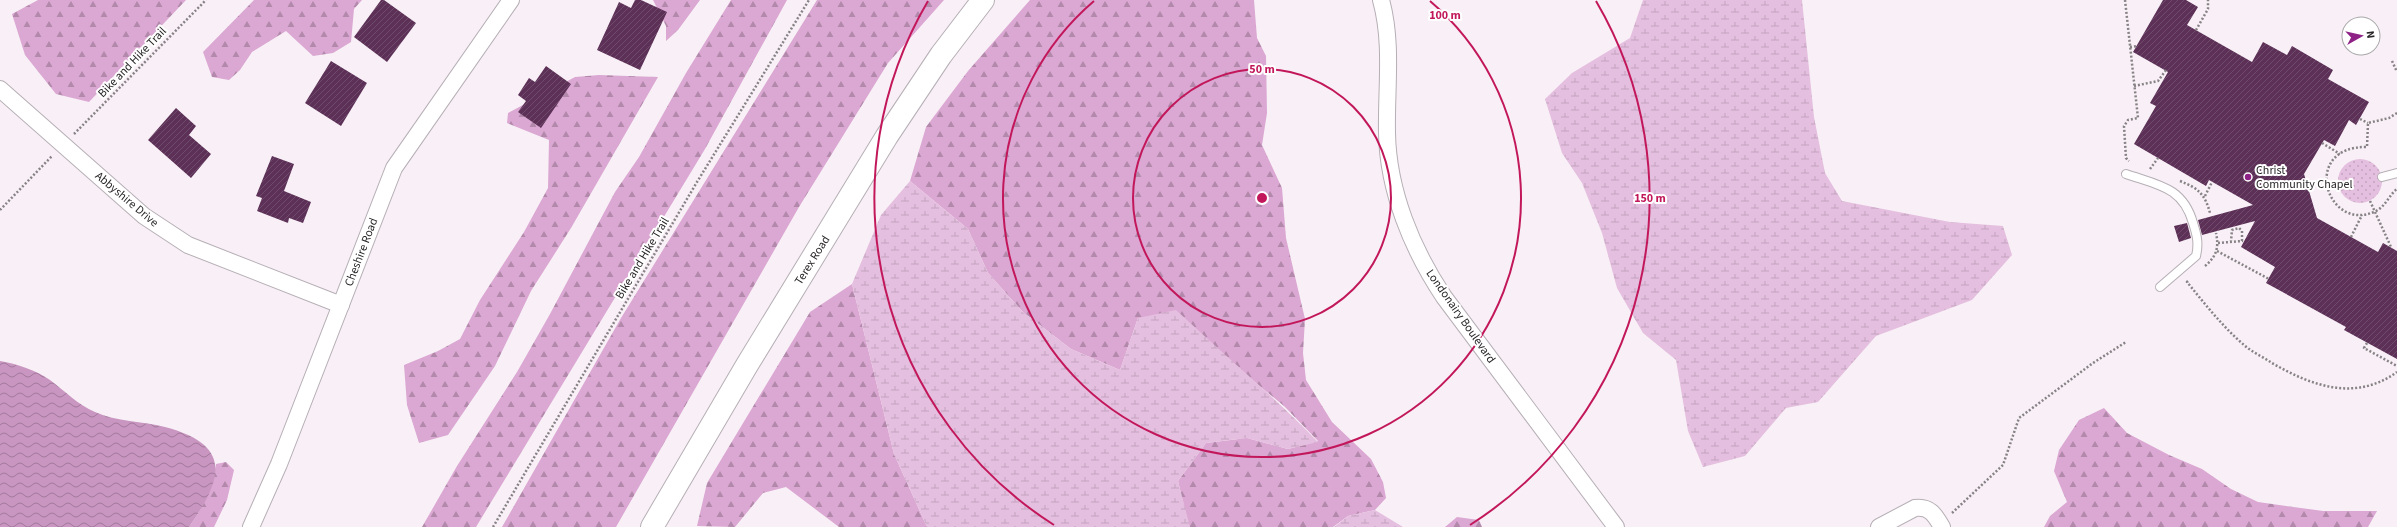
<svg xmlns="http://www.w3.org/2000/svg" width="2397" height="527" font-family="'Source Sans 3',sans-serif">
<style>
.green{fill:url(#green-dots)}
.forest{fill:url(#forest-firs)}
.wetland{fill:url(#wetland-marsh)}
.water{fill:url(#water-waves)}
.building{fill:url(#building-hatch)}
.lines{fill:none;stroke-linecap:round;stroke-linejoin:round}
.service-casing{stroke:#b6afb5;stroke-width:10}
.minor-casing{stroke:#b6afb5;stroke-width:18}
.secondary-casing{stroke:#b6afb5;stroke-width:24}
.path{stroke:#878285;stroke-width:2.5;stroke-dasharray:2 2;stroke-linecap:butt}
.service{stroke:#fff;stroke-width:8}
.minor{stroke:#fff;stroke-width:16}
.secondary{stroke:#fff;stroke-width:22}
.ring{fill:none;stroke:#c2185b;stroke-width:2}
.poi-dot{fill:#8d2185;stroke:#fff;stroke-width:1.5}
.labels{text-anchor:middle;stroke-width:4;stroke-linejoin:round;paint-order:stroke}
.street-label{font-size:12px;fill:#292628;stroke:#fff}
.poi-label{font-size:12px;fill:#292628;stroke:#fff;text-anchor:start}
.centre{fill:#c2185b;stroke:#fff;stroke-width:2}
.ring-label{font-size:12px;text-anchor:middle;font-weight:bold;fill:#c2185b;stroke:#fff;stroke-width:4;stroke-linejoin:round;paint-order:stroke}
</style>
<defs>
<pattern id="green-dots" width="8" height="8" patternUnits="userSpaceOnUse"><rect width="8" height="8" fill="#e5bfdf"/><path d="M2 2h.1M6 6h.1" fill="none" stroke="#c4a4bf" stroke-width="1.8" stroke-linecap="round"/></pattern>
<pattern id="forest-firs" width="22" height="20" patternUnits="userSpaceOnUse"><rect width="22" height="20" fill="#dba7d3"/><path d="M5 1l3.5 6h-7zM16 11l3.5 6h-7z" fill="#b288ab"/></pattern>
<pattern id="wetland-marsh" width="20" height="14" patternUnits="userSpaceOnUse"><rect width="20" height="14" fill="#e5bfdf"/><path d="M1 5h8M5 5V1M11 12h8M15 12V8" fill="none" stroke="#c4a4bf"/></pattern>
<pattern id="water-waves" width="16" height="10" patternUnits="userSpaceOnUse"><rect width="16" height="10" fill="#c995c1"/><path d="M0 5q4-4 8 0t8 0" fill="none" stroke="#a3799d"/></pattern>
<pattern id="building-hatch" width="6" height="6" patternUnits="userSpaceOnUse"><rect width="6" height="6" fill="#5c3057"/><path d="M-1 1l2-2M0 6l6-6M5 7l2-2" fill="none" stroke="#704c6c"/></pattern>
</defs>
<rect width="100%" height="100%" fill="#f8f0f6"/>
<circle class="green" cx="2360" cy="181" r="22"/>
<g class="forest">
<path d="M38 0H186L89 102 56 94 25 55 12 14Z"/>
<path d="M254 0H362L354 9 351 42 333 53 313 56 286 31 252 52 240 70 229 80 212 77 203 52Z"/>
<path d="M653 0H700L678 30 666 41V26Z"/>
<path d="M731 0H787L705 149 476 527H422L457 466 517 372 550 314 615 192 639 157 686 73Z"/>
<path d="M817 0H944L888 63 799 207 616 527H502L621 318Z"/>
<path d="M1030 0H1254L1257 38 1266 56 1267 113 1262 145 1282 188 1286 238 1305 319 1303 353 1306 380 1332 422 1371 459 1383 482 1386 498 1375 510 1348 516 1333 527H1189L1178 481 1206 443 1247 438 1288 449 1318 441 1284 406 1240 370 1138 318 1120 370 1071 349 1023 312 988 273 968 229 910 181 926 127 968 71Z"/>
<path d="M599 75 658 77 571 228 531 291 495 366 448 435 419 443 407 405 404 365 438 351 460 339 480 300 524 232 548 188 549 140 507 123 508 113 575 77Z"/>
<path d="M852 284 894 454 927 527H839L786 487 763 493 735 527 697 526 707 483 810 312Z"/>
<path d="M2104 408 2127 433 2169 455 2202 469 2231 489 2258 502 2323 511H2377L2368 527H2044L2050 516 2067 502 2054 471 2059 450 2079 420Z"/>
<path d="M226 462 234 470 227 500 214 527H189C204 506 212 489 216 464Z"/>
<path d="M1457 517 1479 520 1482 527H1445Z"/>
</g>
<g class="wetland">
<path d="M1643 0H1802L1814 117 1825 173 1842 201 1950 222 2003 226 2012 255 1972 300 1876 336 1818 402 1786 408 1745 456 1703 467 1688 431 1676 360 1643 333 1617 288 1602 233 1582 183 1562 153 1545 99 1572 73 1630 38Z"/>
<path d="M910 181 968 229 988 273 1023 312 1071 349 1120 370 1138 318 1176 310C1223 354 1273 395 1318 442L1288 449 1247 438 1206 443 1178 481 1190 527H927L894 454 852 284 881 215Z"/>
<path d="M1375 510 1403 527H1334L1348 516Z"/>
</g>
<path class="water" d="M0 361C17 364 36 370 50 380 65 391 78 405 95 412 117 422 142 421 165 427 233 445 223 479 189 527H0Z"/>
<g class="building">
<path d="M381 0H384L416 23 387 62 354 37Z"/>
<path d="M635 0H641L667 12 640 70 597 50 619 2 631 8Z"/>
<path d="M2163 0H2186L2198 7 2187 25 2252 62 2263 42 2287 55 2292 46 2333 70 2328 79 2369 102 2356 125 2349 120 2335 146 2324 140 2304 174 2317 218 2378 252 2383 243 2397 251V359L2344 330 2346 327 2266 283 2275 267 2241 247 2255 221 2202 235 2198 220 2253 205 2209 180 2206 186 2134 144 2156 106 2150 103 2168 72 2133 52Z"/>
<path d="M331 61 367 83 341 126 305 103Z"/>
<path d="M546 66 571 84 541 128 518 112 526 101 518 95 529 78 535 82Z"/>
<path d="M176 108 196 126 189 135 211 154 191 178 148 140Z"/>
<path d="M272 156 294 164 284 191 311 202 303 223 289 218 288 223 257 211 262 198 256 196Z"/>
<path d="M2187 223 2191 238 2179 242 2174 226Z"/>
</g>
<g class="lines">
<defs>
<g id="service">
<path d="M2126 174C2158 185 2183 187 2193 223 2197 235 2199 244 2196 256L2160 287"/>
<path d="M2382 177 2397 173"/>
</g>
<g id="minor">
<path d="M1381 0C1393 43 1386 89 1387 133 1388 191 1412 249 1444 297L1616 527"/>
<path d="M0 89 144 216 188 245 341 305"/>
<path d="M251 527 279 464 394 168 511 0"/>
<path d="M1879 527 1915 508C1930 506 1935 515 1942 527"/>
</g>
<path id="secondary" d="M652 527 747 365 887 136 941 55 983 0"/>
</defs>
<use href="#service" class="service-casing"/>
<use href="#minor" class="minor-casing"/>
<use href="#secondary" class="secondary-casing"/>
<g class="path">
<path d="M2125 0 2138 118 2128 120 2124 126 2126 158 2129 161"/>
<path d="M2196 30 2208 9V0"/>
<path d="M2130 47 2137 46"/>
<path d="M2392 61 2397 72"/>
<path d="M2134 86 2158 81 2166 70"/>
<path d="M2397 113 2389 118 2368 123 2367 147C2299 146 2327 235 2376 211 2386 206 2389 195 2397 189"/>
<path d="M2360 119 2368 123"/>
<path d="M74 134 206 0"/>
<path d="M2322 143 2340 154"/>
<path d="M2150 169 2158 158"/>
<path d="M2180 181C2198 188 2205 194 2210 213"/>
<path d="M2205 196 2212 182"/>
<path d="M2370 201 2391 247"/>
<path d="M0 210 52 156"/>
<path d="M2351 237 2362 215"/>
<path d="M2218 243 2242 241V231L2239 228 2232 230 2231 241"/>
<path d="M2217 251 2269 279"/>
<path d="M2205 266C2217 256 2219 247 2216 233"/>
<path d="M2188 281 2187 282C2205 304 2222 326 2244 345 2252 352 2263 357 2272 363 2312 386 2355 402 2397 372"/>
<path d="M2367 343 2364 348 2397 366"/>
<path d="M1952 513 2003 465 2019 418 2093 363 2126 342"/>
<path d="M493 527 697 182 809 0"/>
</g>
<use href="#service" class="service"/>
<use href="#minor" class="minor"/>
<use href="#secondary" class="secondary"/>
</g>
<g class="ring">
<circle cx="1262" cy="198" r="129"/>
<path d="M1430 1A259 259 0 1 1 1094 1"/>
<path d="M1054 525A388 388 0 0 1 928 1M1596 1A388 388 0 0 1 1470 525"/>
</g>
<circle class="poi-dot" cx="2248" cy="177" r="4"/>
<g class="labels">
<g class="street-label">
<text transform="translate(132 62) rotate(-46)" y="4">Bike and Hike Trail</text>
<text transform="translate(127 199) rotate(40)" y="4">Abbyshire Drive</text>
<text transform="translate(361 252) rotate(-69)" y="4">Cheshire Road</text>
<text transform="translate(642 258) rotate(-59)" y="4">Bike and Hike Trail</text>
<text transform="translate(812 260) rotate(-58)" y="4">Terex Road</text>
<text transform="translate(1461 316) rotate(55)" y="4">Londonairy Boulevard</text>
</g>
<g class="poi-label">
<text x="2256" y="174">Christ<tspan x="2256" dy="14">Community Chapel</tspan></text>
</g>
</g>
<circle cx="1262" cy="198" r="6" class="centre"/>
<g class="ring-label">
<text x="1445" y="19">100 m</text>
<text x="1262" y="73">50 m</text>
<text x="1650" y="202">150 m</text>
</g>
<g transform="translate(2361 36) rotate(82)"><circle r="19" fill="#ffffff" stroke="#a9a8a9"/>
<path d="M0-3L7 15L0 10L-7 15Z" fill="#8d2185"/>
<text y="-6" font-size="11" font-weight="bold" text-anchor="middle" fill="#292628">N</text>
</g>
</svg>
